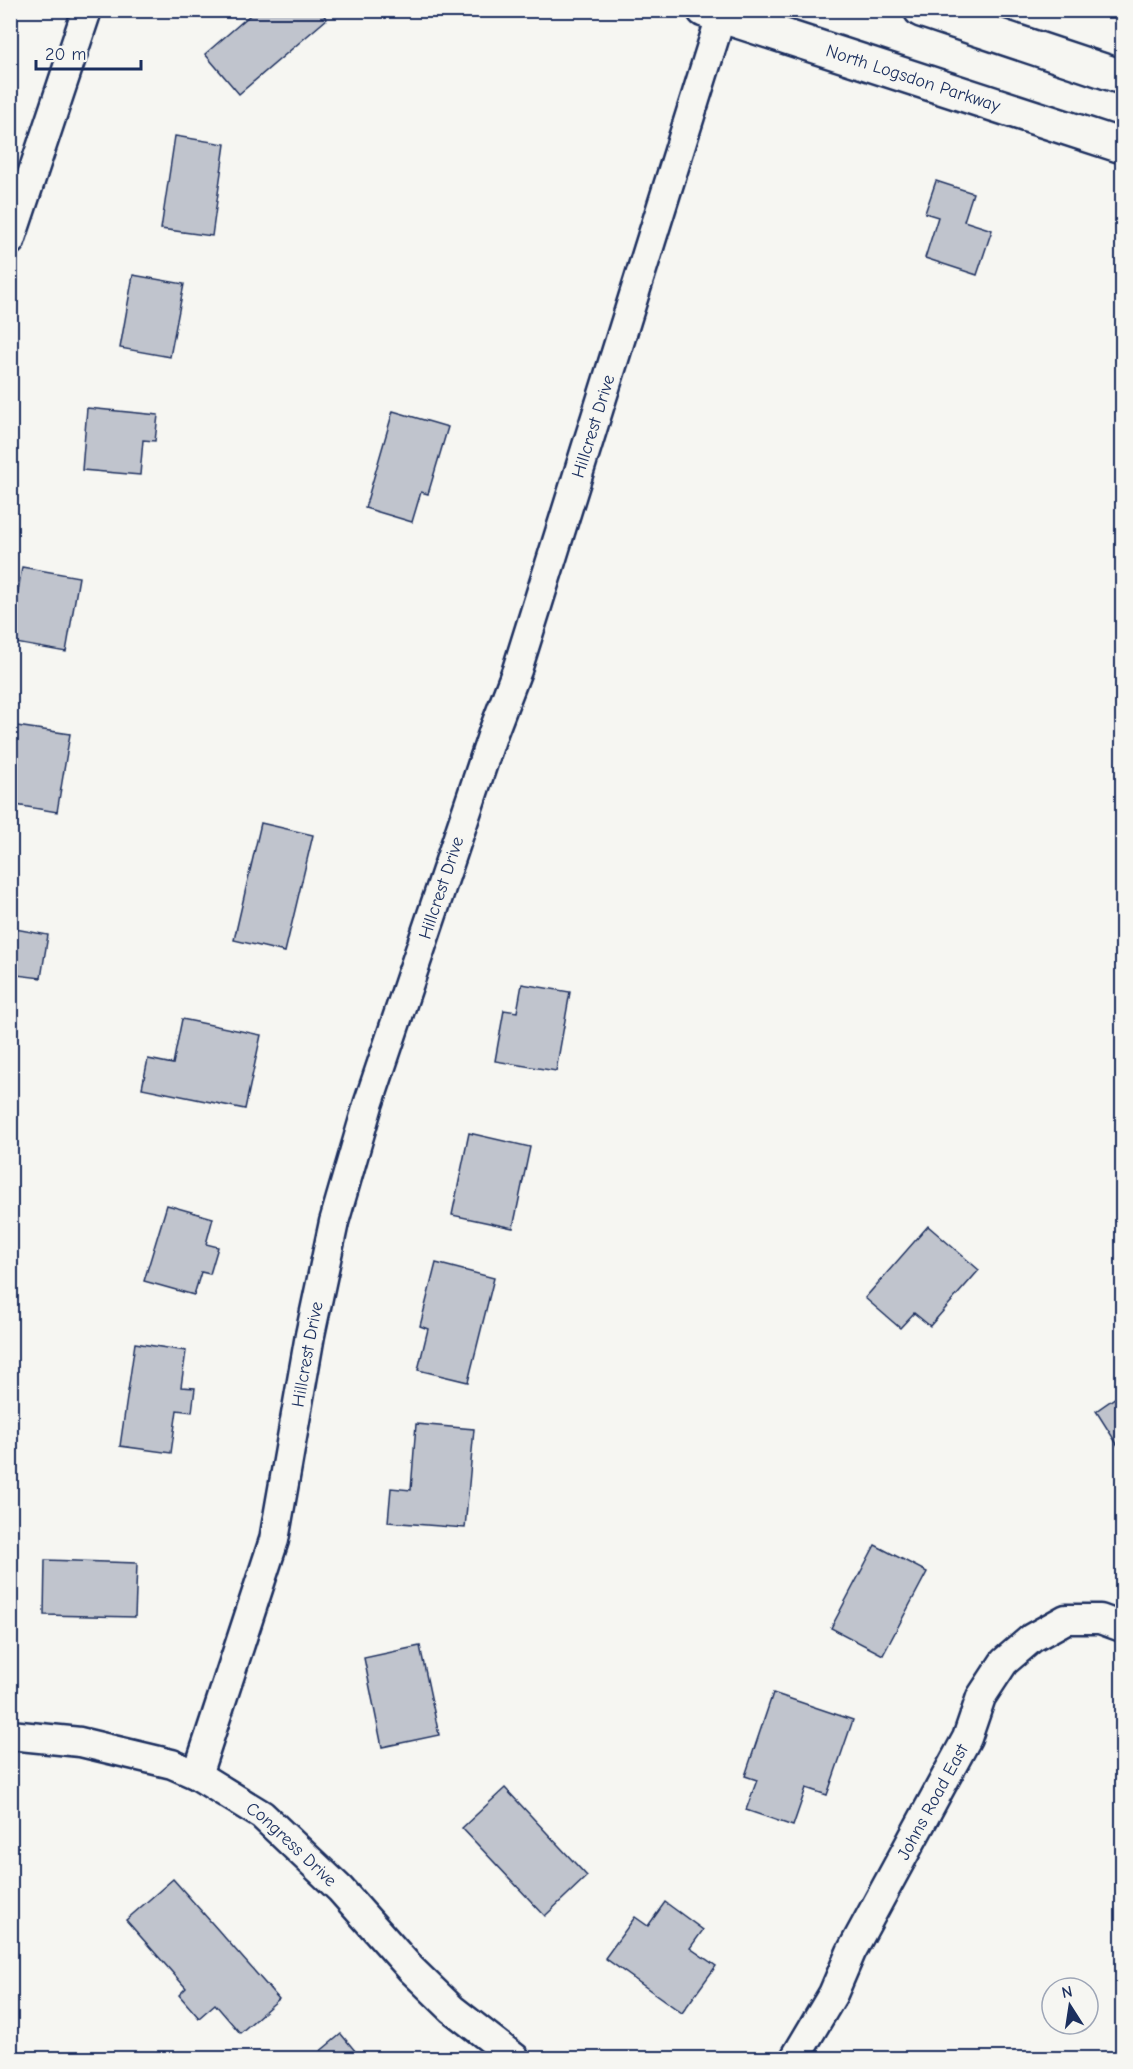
<svg xmlns="http://www.w3.org/2000/svg" width="1133" height="2069" font-family="'Comic Neue',sans-serif">
<style>
.building{fill:#c0c4cd;stroke:#1b2f5e;stroke-width:1.5}
.lines{fill:none;stroke-linecap:round;stroke-linejoin:round}
.street-casing{stroke:#1b2f5e;stroke-width:33}
.secondary-casing{stroke:#1b2f5e;stroke-width:38}
.street{stroke:#f6f6f2;stroke-width:28}
.secondary{stroke:#f6f6f2;stroke-width:33}
.labels{text-anchor:middle;stroke-width:4.5;stroke-linejoin:round;paint-order:stroke}
.street-label{font-size:18px;fill:#1b2f5e;stroke:#f6f6f2}
</style>
<rect width="100%" height="100%" fill="#f6f6f2"/>
<filter id="ink" filterUnits="userSpaceOnUse"><feTurbulence type="fractalNoise" baseFrequency=".0167" numOctaves="2"/><feDisplacementMap in="SourceGraphic" scale="12" xChannelSelector="R" yChannelSelector="G"/><feConvolveMatrix kernelMatrix="1 2 1 2 8 2 1 2 1" color-interpolation-filters="sRGB"/></filter>
<g filter="url(#ink)">
<g class="building">
<path d="M256 10H319L327 19 239 94 205 54Z"/>
<path d="M175 136 225 144 212 236 161 229Z"/>
<path d="M936 181 973 193 964 221 992 230 977 275 925 258 938 217 925 213Z"/>
<path d="M133 275 184 284 170 357 120 348Z"/>
<path d="M87 408 158 415 155 441 143 440 140 475 82 470Z"/>
<path d="M393 411 448 427 428 494 421 492 412 522 365 508Z"/>
<path d="M22 567 79 577 66 652 10 642Z"/>
<path d="M10 725 70 734 57 812 10 804Z"/>
<path d="M261 823 313 835 285 952 234 940Z"/>
<path d="M10 928 48 935 41 978 17 975 12 1005Z"/>
<path d="M522 984 570 992 556 1071 495 1061 504 1010 517 1012Z"/>
<path d="M182 1019 261 1035 245 1109 142 1088 148 1059 173 1064Z"/>
<path d="M469 1133 530 1147 513 1228 452 1215Z"/>
<path d="M167 1205 213 1218 206 1244 218 1247 210 1274 201 1272 194 1295 144 1281Z"/>
<path d="M928 1226 979 1270 930 1326 914 1313 900 1328 865 1298Z"/>
<path d="M436 1263 494 1278 468 1382 418 1370 428 1329 420 1326Z"/>
<path d="M135 1343 186 1351 181 1387 195 1388 192 1412 177 1410 171 1453 120 1446Z"/>
<path d="M1122 1393V1452L1096 1411Z"/>
<path d="M416 1424 474 1429 465 1528 388 1522 391 1488 411 1490Z"/>
<path d="M875 1545 927 1572 883 1655 831 1628Z"/>
<path d="M45 1560 137 1563 135 1617 44 1615Z"/>
<path d="M420 1646 439 1735 382 1747 364 1658Z"/>
<path d="M773 1693 853 1720 827 1795 806 1788 793 1826 746 1810 757 1780 745 1776Z"/>
<path d="M505 1788 587 1876 545 1916 462 1828Z"/>
<path d="M173 1879 279 1999 240 2033 215 2004 199 2018 179 1995 186 1988 126 1920Z"/>
<path d="M665 1902 703 1930 690 1948 716 1966 682 2013 605 1958 635 1917 648 1926Z"/>
<path d="M341 2034 361 2058H312Z"/>
</g>
<g class="lines">
<defs>
<g id="street">
<path d="M10 241 87 10"/>
<path id="s1" d="M10 1735 80 1742 172 1764 197 1775 262 1815 340 1889 411 1969 452 2009 515 2058"/>
<path id="s2" d="M197 1775 274 1540 310 1335 334 1222 368 1105 494 730 517 670 723 10"/>
<path id="s3" d="M795 2058 833 1994 851 1952 967 1738 981 1697 1004 1662 1032 1638 1066 1619H1100L1122 1627"/>
</g>
<g id="secondary">
<path id="s4" d="M704 10 1122 146"/>
<path d="M921 10 1122 77"/>
</g>
</defs>
<use href="#street" class="street-casing"/>
<use href="#secondary" class="secondary-casing"/>
<use href="#street" class="street"/>
<use href="#secondary" class="secondary"/>
</g>
</g>
<g class="labels">
<g class="street-label">
<text dy="6" stroke="none"><textPath href="#s4" startOffset="220">North Logsdon Parkway</textPath></text>
<text dy="6" stroke="none"><textPath href="#s2" startOffset="1408">Hillcrest Drive</textPath></text>
<text dy="6" stroke="none"><textPath href="#s2" startOffset="922">Hillcrest Drive</textPath></text>
<text dy="6" stroke="none"><textPath href="#s2" startOffset="436">Hillcrest Drive</textPath></text>
<text dy="6" stroke="none"><textPath href="#s3" startOffset="291">Johns Road East</textPath></text>
<text dy="6" stroke="none"><textPath href="#s1" startOffset="310">Congress Drive</textPath></text>
</g>
</g>
<rect width="1133" height="2069" fill="none" stroke="#f6f6f2" stroke-width="36"/>
<rect x="18" y="18" width="1097" height="2033" fill="none" stroke="#1b2f5e" stroke-width="2" filter="url(#ink)"/>
<g transform="translate(1070 2006) rotate(348)"><circle r="28" fill="#f6f6f2" stroke="#9ea6b7" stroke-width="1.5"/>
<path d="M0-4.5L10 22L0 15L-10 22Z" fill="#1b2f5e"/>
<text y="-9" font-size="16" font-weight="bold" text-anchor="middle" fill="#1b2f5e">N</text>
</g>
<path d="M36 60v9h105v-9" fill="none" stroke="#1b2f5e" stroke-width="3"/>
<text x="45" y="60" font-size="18" fill="#1b2f5e" stroke="#f6f6f2" stroke-width="4.5" paint-order="stroke">20 m</text>
</svg>
